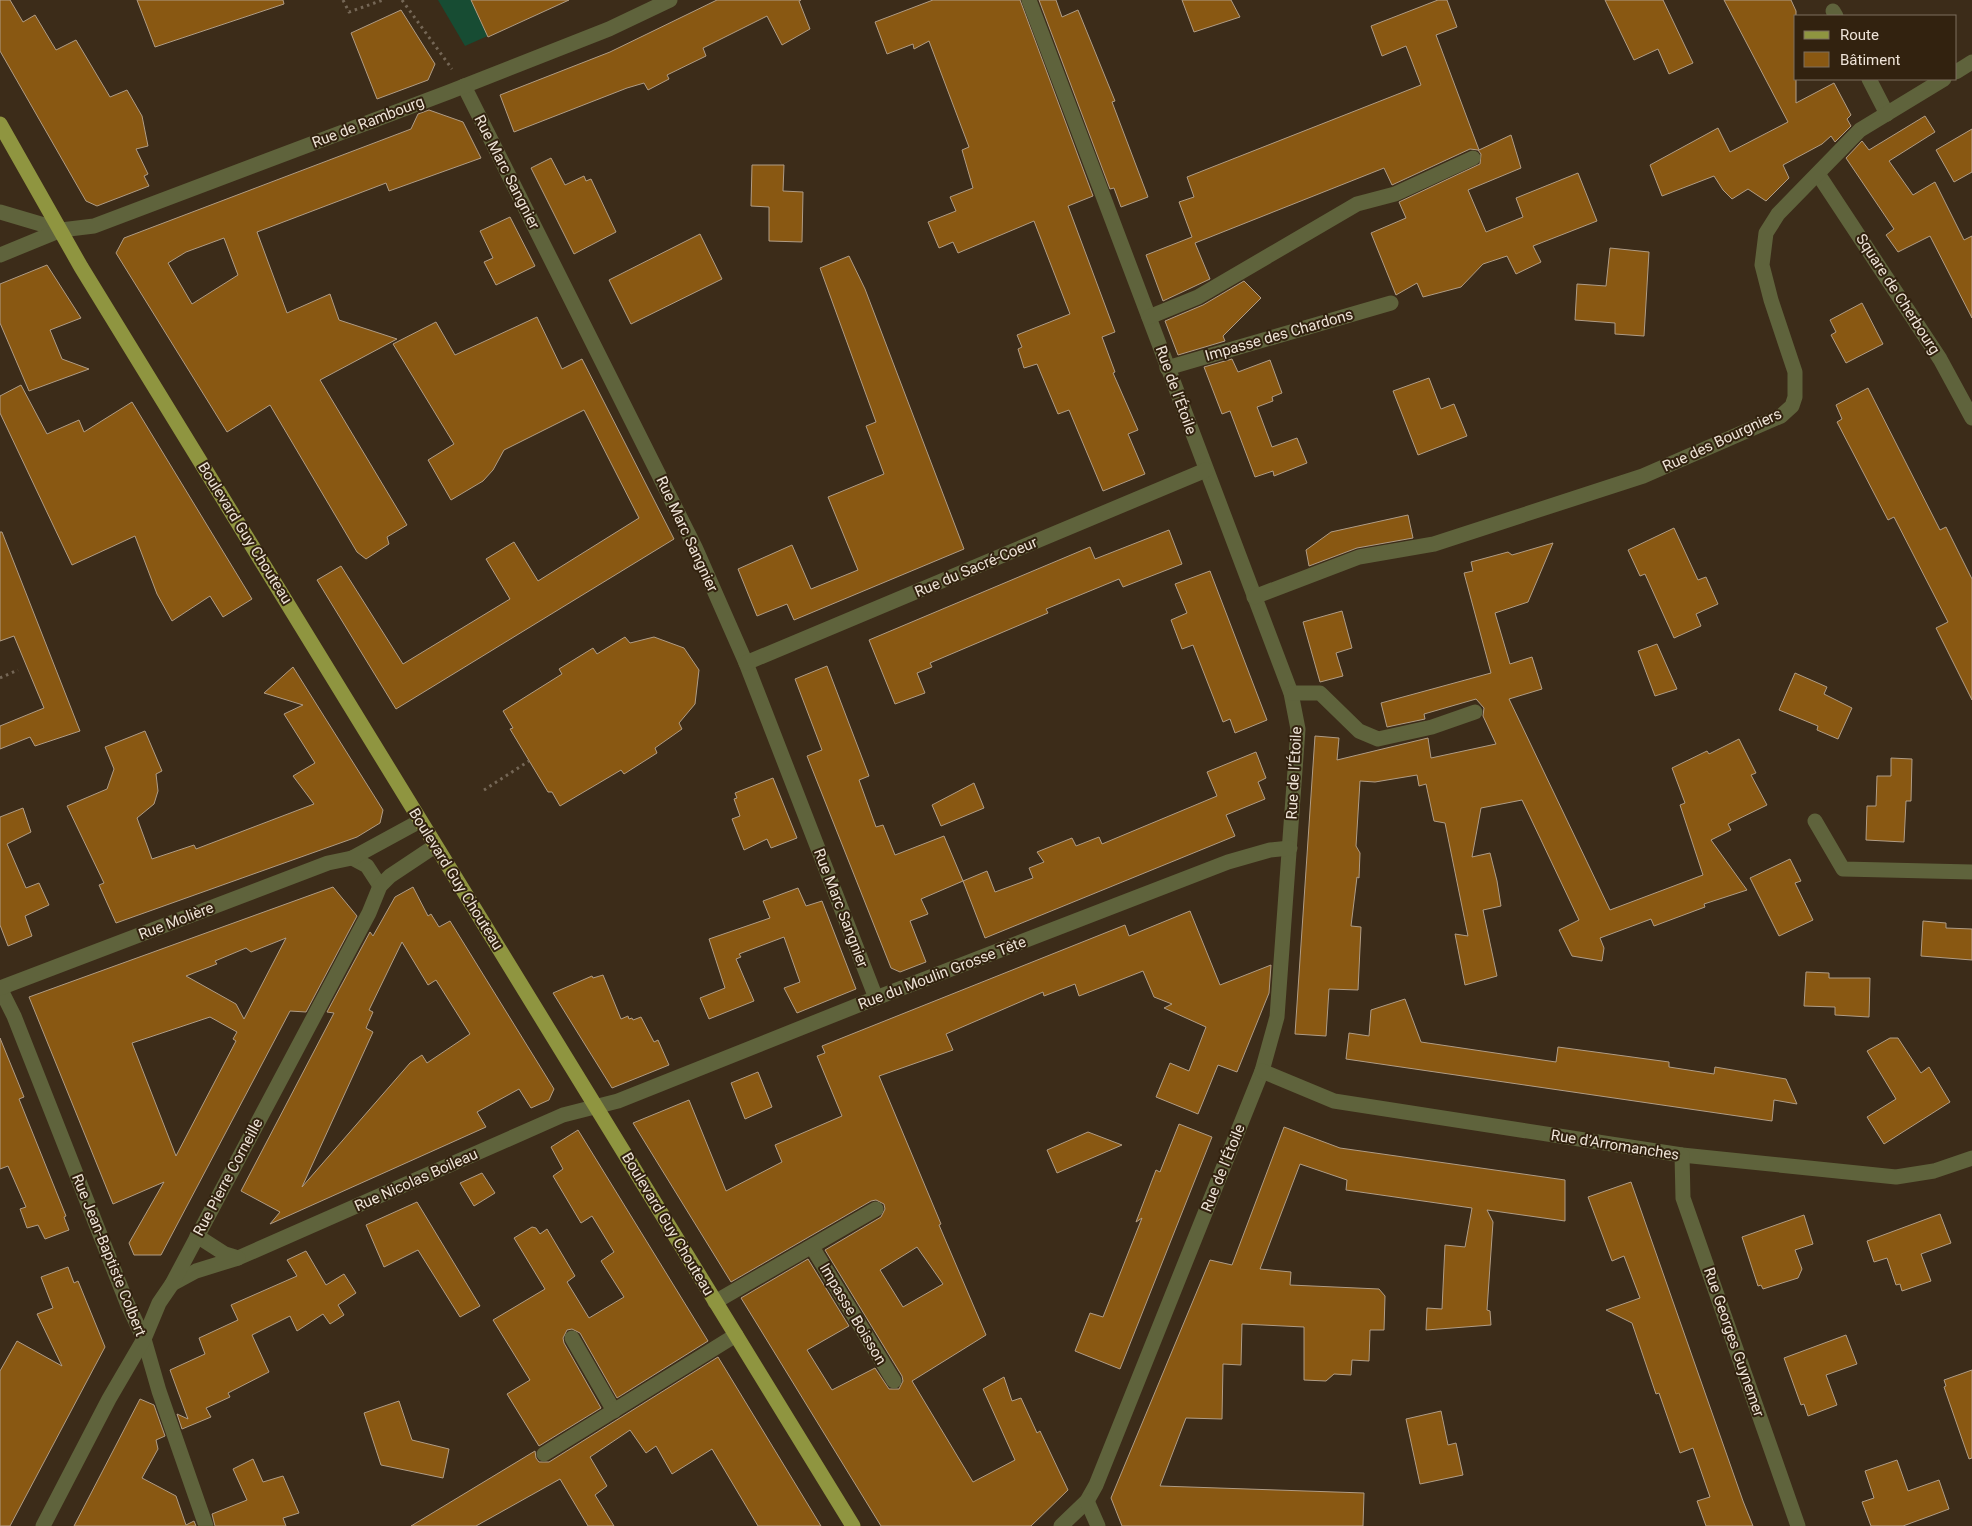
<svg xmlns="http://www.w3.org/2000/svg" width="1972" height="1526" font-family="Roboto,sans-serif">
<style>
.green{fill:#174c33}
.building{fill:#895812;stroke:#b09c85;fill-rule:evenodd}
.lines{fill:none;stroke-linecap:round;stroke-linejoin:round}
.path{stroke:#756756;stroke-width:3;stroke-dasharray:2.5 4;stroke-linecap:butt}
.minor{stroke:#5f633c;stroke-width:15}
.major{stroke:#8f9540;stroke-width:15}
.labels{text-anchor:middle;stroke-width:4;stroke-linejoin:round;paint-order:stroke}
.street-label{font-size:15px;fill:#eee3d7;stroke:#32220f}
</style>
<rect width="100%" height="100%" fill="#3c2c19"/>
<path class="green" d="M438 0H569L465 46Z"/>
<g class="building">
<path d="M0 0H10L23 22 35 15 56 50 76 40 110 97 127 90 142 116 148 146 136 149 148 174 144 176 149 186 97 206 86 201 0 51Z"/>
<path d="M137 0H283L284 4 155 47Z"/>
<path d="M471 0H569L488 37Z"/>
<path d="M717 0H801L799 1 810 29 782 45 767 16 703 48 706 56 667 75 669 79 648 90 644 83 627 88 514 132 500 95 610 52Z"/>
<path d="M933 0H1020L1093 196 1068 206 1115 332 1102 337 1115 372 1113 373 1138 430 1128 434 1145 474 1103 491 1069 410 1058 414 1037 364 1024 368 1018 349 1022 347 1017 335 1070 314 1034 221 958 253 953 242 939 248 928 222 956 211 950 197 973 188 962 150 969 147 929 41 914 49 913 44 887 54 875 22Z"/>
<path d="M1039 0H1056L1062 17 1078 10 1115 101 1112 102 1148 197 1121 207 1114 188 1110 189Z"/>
<path d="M1182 0H1231L1240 17 1194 32Z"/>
<path d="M1438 0H1447L1457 27 1436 35 1479 150 1511 135 1521 168 1468 190 1486 232 1523 217 1516 198 1578 173 1597 221 1533 246 1541 262 1516 274 1507 256 1483 264 1461 287 1423 297 1417 283 1396 295 1371 233 1406 218 1399 202 1480 164 1481 154 1478 150 1470 149 1392 185 1384 168 1195 243 1210 279 1163 301 1146 255 1192 237 1179 202 1194 197 1187 177 1421 85 1406 46 1382 56 1371 26Z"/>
<path d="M1605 0H1663L1693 63 1669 74 1658 49 1634 60Z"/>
<path d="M1724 0H1791L1796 11V103L1834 83 1851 115 1847 119 1851 126 1835 142 1831 136 1822 144 1783 165 1789 178 1766 201 1748 189 1732 199 1723 190 1714 176 1662 196 1650 165 1718 128 1730 152 1788 122Z"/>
<path d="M401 10 435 64 428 80 377 99 351 33Z"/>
<path d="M429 110 463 122 481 158 389 191 386 183 257 232 287 313 330 294 339 320 397 339 320 380 407 525 387 537 389 544 366 559 357 552 270 405 227 432 116 253 124 238 411 129 418 114ZM224 238 238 275 192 304 168 263 186 252Z"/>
<path d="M1925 116 1935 132 1889 161 1913 195 1935 182 1964 240 1972 236V318L1930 236 1898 252 1886 235 1894 229 1846 158 1862 141 1869 150Z"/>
<path d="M1972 129V172L1954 182 1936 150Z"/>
<path d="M551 158 565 185 584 176 586 181 591 179 616 232 574 254 531 168Z"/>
<path d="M752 165H784L783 191 803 192 802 242 769 241V207L751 206Z"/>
<path d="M510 217 535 266 496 285 484 262 493 258 480 231Z"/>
<path d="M700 234 722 279 631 324 609 280Z"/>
<path d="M1610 248 1649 252 1644 336 1615 334V323L1575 320 1577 284 1606 286Z"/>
<path d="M849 256 865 289 964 549 794 620 787 604 757 616 738 569 792 545 811 589 858 570 828 497 884 474 866 426 876 422 820 268Z"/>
<path d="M47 265 81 318 50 330 62 359 89 369 29 391 0 323V284Z"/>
<path d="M1244 281 1261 298 1223 336 1225 341 1178 355 1165 321 1203 305Z"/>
<path d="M1862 303 1883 344 1846 363 1831 335 1836 332 1830 320Z"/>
<path d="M537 317 562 369 582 359 674 539 396 709 317 580 341 566 403 664 510 599 486 559 514 542 538 581 639 518 584 410 504 450 493 470 483 481 451 500 428 460 454 444 393 344 436 322 455 355Z"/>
<path d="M1232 359 1238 372 1270 360 1282 393 1272 397 1273 401 1257 407 1272 447 1297 438 1307 463 1274 476 1273 471 1255 477 1230 411 1222 414 1204 367Z"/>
<path d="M1429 378 1441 409 1454 404 1467 436 1418 455 1393 391Z"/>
<path d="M21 385 47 434 79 420 84 432 132 402 252 599 223 617 210 596 172 621 157 594 135 536 72 565 0 413V396Z"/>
<path d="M1868 388 1940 530 1946 527 1972 579V700L1936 628 1948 622 1894 517 1888 520 1837 422 1842 419 1836 405Z"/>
<path d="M1408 515 1413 538 1357 548 1309 566 1306 550 1331 532Z"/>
<path d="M1674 528 1698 580 1706 577 1718 604 1696 614 1701 626 1674 638 1645 574 1640 576 1628 550Z"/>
<path d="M1169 530 1182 564 1123 587 1119 579 1046 609 1048 613 930 663 932 667 917 673 925 693 895 704 869 640 1090 547 1095 559Z"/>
<path d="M0 532H2L80 731 35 746 30 737 0 749V726L44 708 14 636 0 641Z"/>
<path d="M1553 543 1528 602 1495 613 1510 664 1532 657 1542 689 1509 699 1610 910 1703 875 1680 805 1685 803 1672 768 1707 751 1709 754 1739 739 1756 773 1751 775 1767 805 1728 824 1731 830 1711 840 1747 890 1704 904 1705 907 1654 926 1651 919 1600 938 1604 948 1602 961 1572 956 1559 930 1579 920 1522 800 1481 808 1472 857 1490 853 1497 881 1501 906 1483 910 1497 976 1465 985 1455 934 1468 936 1445 823 1434 821 1426 784 1419 786 1417 775 1375 782 1360 781 1356 846 1360 853 1359 878 1357 877 1351 926 1361 927 1358 990 1329 989 1326 1036 1295 1034 1315 736 1339 738 1337 760 1428 738 1431 758 1496 744 1483 716 1484 708 1476 699 1424 714 1425 719 1387 727 1381 703 1491 673 1464 573 1473 571 1471 562 1508 552 1512 555Z"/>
<path d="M1210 571 1267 720 1235 733 1230 719 1223 722 1193 645 1182 649 1171 620 1187 613 1175 584Z"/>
<path d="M1342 611 1352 648 1336 653 1343 676 1320 682 1303 622Z"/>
<path d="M625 637 630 643 654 637 684 648 699 670 695 704 679 723 682 729 655 748 657 753 624 774 621 770 560 806 552 792H548L510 729 513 728 503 711 562 674 559 669 593 648 597 654Z"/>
<path d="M1657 644 1677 689 1655 696 1638 651Z"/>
<path d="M827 666 869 776 859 780 876 827 883 825 895 855 944 836 963 881 921 899 928 914 910 921 926 962 900 972 891 968 807 756 822 750 795 679Z"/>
<path d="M293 667 383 810 380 823 357 837 116 923 99 885 104 883 67 806 107 789 114 769 105 747 145 731 162 771 156 774 158 791 154 804 137 818 152 859 194 845 196 849 314 804 293 776 315 763 284 714 303 705 264 693Z"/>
<path d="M1795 673 1827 687 1824 694 1852 708 1838 739 1817 730 1818 726 1779 710Z"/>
<path d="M1256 752 1266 778 1258 782 1265 799 1226 815 1235 836 985 938 963 881 987 871 995 892 1033 878 1029 868 1044 862 1037 852 1072 838 1076 846 1099 837 1102 844 1217 796 1207 772Z"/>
<path d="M1891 758 1912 759 1911 801H1906L1904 842 1866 840 1867 806H1876L1877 776H1891Z"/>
<path d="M773 778 797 838 771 848 767 839 744 850 732 819 740 816 734 799 737 798 735 793Z"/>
<path d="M974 783 984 808 941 826 932 805Z"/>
<path d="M23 808 31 832 7 844 26 888 39 883 49 905 25 916 32 936 8 946 0 925V817Z"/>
<path d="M1790 859 1801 881 1795 883 1813 920 1779 936 1750 878Z"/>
<path d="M333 887 357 916 306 1012 290 1011 161 1255H134L129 1243 164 1182 113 1204 29 997ZM286 938 244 1019 236 1004 186 976 217 964 215 961 246 948 251 952ZM210 1017 237 1032 233 1039 236 1041 176 1156 132 1043Z"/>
<path d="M413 887 428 916 431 914 439 927 450 921 554 1089 549 1100 531 1108 519 1089 477 1112 486 1127 270 1224 280 1212 241 1191 334 1013 327 1012 370 932 373 936 395 897ZM402 942 428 985 436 980 470 1034 427 1063 422 1055 410 1063 302 1187 373 1032 366 1028 373 1012 369 1010Z"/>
<path d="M798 888 806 906 822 901 856 989 797 1013 784 988 800 982 784 937 739 954 741 957 736 959 754 1001 709 1019 700 998 725 988 709 939 770 918 763 901Z"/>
<path d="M1190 911 1220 985 1271 965 1269 993 1237 1072 1218 1065 1198 1114 1156 1097 1170 1063 1189 1071 1206 1027 1164 1008 1172 1004 1154 997 1143 971 1079 996 1075 984 1044 996 1043 992 946 1034 953 1050 879 1076 941 1224 939 1225 986 1335 912 1381 973 1482 1015 1460 983 1389 1004 1377 1012 1401 1021 1398 1037 1433 1040 1431 1068 1490 1031 1526H881L741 1298 808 1259 849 1326 807 1350 832 1390 875 1368 889 1389H899L903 1381 902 1376 825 1250 881 1217 885 1209 884 1204 876 1200 871 1201 731 1282 633 1123 689 1100 726 1191 782 1162 775 1145 842 1116 817 1056 825 1053 822 1046 1125 925 1129 936ZM917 1247 943 1284 903 1307 880 1270Z"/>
<path d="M1923 921 1946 923V928L1972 929V960L1921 956Z"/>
<path d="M1806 972 1829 973V978H1870L1869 1017 1835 1015V1007L1804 1006Z"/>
<path d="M603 975 621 1019 628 1016 629 1019 632 1018 633 1020 641 1017 654 1042 658 1040 669 1065 612 1088 553 993 592 976 593 978Z"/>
<path d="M1405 999 1421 1042 1556 1062 1558 1047 1669 1062V1067L1714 1074 1715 1067 1786 1079 1797 1104 1774 1100 1772 1121 1346 1059 1349 1033 1369 1036 1371 1010Z"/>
<path d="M0 1038 24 1097 19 1099 66 1216 64 1217 69 1230 45 1239 38 1225 27 1228 20 1209 26 1207 8 1166 0 1169Z"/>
<path d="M1890 1038H1898L1921 1073 1929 1067 1950 1102 1884 1144 1867 1117 1896 1099 1867 1051Z"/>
<path d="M758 1072 772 1107 745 1119 731 1083Z"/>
<path d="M1179 1124 1212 1137 1120 1369 1075 1351 1090 1313 1103 1317 1142 1218 1136 1222 1156 1170 1160 1172Z"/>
<path d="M1284 1127 1340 1148 1565 1180V1221L1487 1210 1493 1222 1487 1310 1490 1311 1491 1325 1426 1330 1427 1308 1442 1309 1445 1245 1465 1247 1472 1208 1346 1190 1347 1180 1300 1164 1260 1269 1291 1272 1290 1285 1379 1289 1385 1296 1384 1330H1370L1369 1361 1352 1360 1351 1375 1334 1374 1326 1381 1304 1380V1327L1242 1324 1241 1365 1223 1364 1222 1419 1186 1418 1160 1486 1364 1493 1363 1526H1122L1111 1498 1210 1260 1232 1265Z"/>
<path d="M578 1130 708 1341 617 1398 580 1333 572 1329 567 1330 563 1338 564 1343 601 1408 539 1446 507 1394 530 1380 493 1320 545 1289 514 1238 532 1227 536 1228 540 1234 547 1229 575 1276 567 1282 589 1318 624 1297 601 1261 614 1252 592 1216 581 1223 553 1176 563 1169 551 1147Z"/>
<path d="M1088 1132 1122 1145 1057 1173 1047 1150Z"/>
<path d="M482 1173 495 1193 474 1206 460 1183Z"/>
<path d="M1631 1182 1743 1501 1753 1526H1706L1697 1501 1710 1497 1693 1448 1680 1453 1659 1393 1656 1394 1632 1323 1606 1310 1640 1298 1624 1256 1612 1261 1588 1197Z"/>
<path d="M417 1202 480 1306 460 1317 418 1250 384 1267 366 1225Z"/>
<path d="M1940 1214 1951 1243 1921 1254 1931 1281 1902 1291 1900 1284 1896 1285 1887 1258 1874 1262 1867 1241Z"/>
<path d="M1804 1215 1813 1244 1795 1250 1802 1269 1798 1278 1763 1289 1761 1285 1758 1286 1742 1237Z"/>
<path d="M306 1251 326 1285 344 1274 356 1293 338 1305 344 1315 330 1324 323 1314 297 1331 290 1316 252 1335 269 1372 228 1393 230 1397 206 1408 211 1417 182 1429 177 1414 188 1419 170 1370 205 1354 199 1338 238 1320 231 1305 297 1276 287 1260Z"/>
<path d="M68 1267 74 1283 78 1281 105 1347 10 1526H0V1371L17 1341 62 1366 37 1314 53 1308 41 1277Z"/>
<path d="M1846 1335 1857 1364 1826 1375 1837 1405 1808 1416 1804 1404 1801 1405 1784 1358Z"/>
<path d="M718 1357 821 1526H758L712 1449 672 1474 656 1446 646 1453 630 1430 590 1457 607 1486 595 1495 614 1526H588L560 1479 476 1526H411L535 1451 536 1458 539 1462H549Z"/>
<path d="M1972 1370V1458L1969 1459 1944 1387 1946 1386 1944 1380Z"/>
<path d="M140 1399 154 1405 165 1436 156 1440 158 1449 142 1478 176 1496 186 1525 194 1521 196 1526H74Z"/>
<path d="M399 1401 412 1440 449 1449 443 1478 381 1465 364 1413Z"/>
<path d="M1441 1411 1448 1445 1456 1443 1463 1475 1420 1484 1406 1419Z"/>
<path d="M253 1459 263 1482 283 1476 299 1513 283 1518 286 1526H215L212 1514 247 1500 233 1469Z"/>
<path d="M1897 1460 1908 1491 1939 1480 1949 1509 1903 1526H1871L1862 1502 1874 1498 1865 1471Z"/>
</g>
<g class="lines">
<g class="path">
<path d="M343 0 349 12 383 0"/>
<path d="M402 0 452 69"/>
<path d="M0 678 18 670"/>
<path d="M484 790 529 761"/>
</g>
<g class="minor">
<path d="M1029 0 1291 693 1298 729 1277 1017 1262 1071 1096 1485 1087 1501 1061 1526"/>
<path d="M1833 11 1836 16"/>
<path d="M1956 72 1972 62"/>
<path d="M1869 79 1887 114"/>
<path d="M464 86 695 547 746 663 876 998"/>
<path d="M1818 174 1940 359 1972 418"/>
<path d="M0 212 61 230"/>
<path d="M0 255 61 230 94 226 449 92 609 29 670 0"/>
<path d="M1149 317 1198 297 1357 204 1395 194 1473 158"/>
<path d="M1167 368 1391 303"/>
<path d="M1254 597 1359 557 1434 544 1643 476 1781 416 1792 406 1795 397V372L1771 300 1762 265 1766 233 1778 214 1860 130 1944 79"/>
<path d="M746 663 1206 470"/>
<path d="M1291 693H1320L1359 731 1378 739 1432 727 1475 712"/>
<path d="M1815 821 1843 869 1972 872"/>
<path d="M352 858 367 866 380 886"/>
<path d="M0 988 14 1016 127 1303 144 1339 159 1391 206 1526"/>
<path d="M0 988 328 863 352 858 420 821"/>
<path d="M1262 1071 1334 1101 1682 1155 1896 1177 1934 1171 1972 1158"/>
<path d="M1682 1155 1683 1198 1798 1526"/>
<path d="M812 1247 894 1381"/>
<path d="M238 1258 563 1115 618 1101 876 998 1228 862 1270 850 1290 848"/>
<path d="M172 1284 196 1271 238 1258 225 1254 197 1236"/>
<path d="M715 1302 876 1209"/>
<path d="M572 1338 614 1411"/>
<path d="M544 1454 736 1335"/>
<path d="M1087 1501 1098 1526"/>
<path d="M43 1526 109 1399 144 1339 159 1303 172 1284 369 913 380 886 390 876 435 846"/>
</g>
<path class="major" d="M0 124 81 267 853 1526"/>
</g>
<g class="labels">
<g class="street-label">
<text transform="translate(368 122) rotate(-21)" y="5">Rue de Rambourg</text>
<text transform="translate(507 172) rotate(63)" y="5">Rue Marc Sangnier</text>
<text transform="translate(1898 294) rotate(57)" y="5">Square de Cherbourg</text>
<text transform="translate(1279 335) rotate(-16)" y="5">Impasse des Chardons</text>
<text transform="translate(1176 390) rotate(70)" y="5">Rue de l’Étoile</text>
<text transform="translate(1722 440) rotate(-25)" y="5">Rue des Bourgniers</text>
<text transform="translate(245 533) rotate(58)" y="5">Boulevard Guy Chouteau</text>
<text transform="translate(687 534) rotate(65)" y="5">Rue Marc Sangnier</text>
<text transform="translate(976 567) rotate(-23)" y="5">Rue du Sacré-Coeur</text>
<text transform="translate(1294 773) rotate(-87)" y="5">Rue de l’Étoile</text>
<text transform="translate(456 879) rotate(58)" y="5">Boulevard Guy Chouteau</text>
<text transform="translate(841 908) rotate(69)" y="5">Rue Marc Sangnier</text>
<text transform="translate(176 921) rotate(-21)" y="5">Rue Molière</text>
<text transform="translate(942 973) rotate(-21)" y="5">Rue du Moulin Grosse Tête</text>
<text transform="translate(1615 1145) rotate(9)" y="5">Rue d’Arromanches</text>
<text transform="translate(1223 1168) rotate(-68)" y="5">Rue de l’Étoile</text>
<text transform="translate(228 1177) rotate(-62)" y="5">Rue Pierre Corneille</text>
<text transform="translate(416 1180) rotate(-24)" y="5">Rue Nicolas Boileau</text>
<text transform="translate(668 1224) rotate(59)" y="5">Boulevard Guy Chouteau</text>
<text transform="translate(109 1255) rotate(68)" y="5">Rue Jean-Baptiste Colbert</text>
<text transform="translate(853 1314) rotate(59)" y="5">Impasse Boisson</text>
<text transform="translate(1734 1342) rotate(71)" y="5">Rue Georges Guynemer</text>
</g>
</g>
<rect x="1794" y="15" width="162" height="65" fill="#32220f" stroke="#7d6f5f"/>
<rect x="1804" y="31" width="25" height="8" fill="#8f9540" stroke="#7d6f5f"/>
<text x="1840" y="40" font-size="15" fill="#eee3d7">Route</text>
<rect x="1804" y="52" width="25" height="15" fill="#895812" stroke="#7d6f5f"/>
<text x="1840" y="65" font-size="15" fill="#eee3d7">Bâtiment</text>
</svg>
